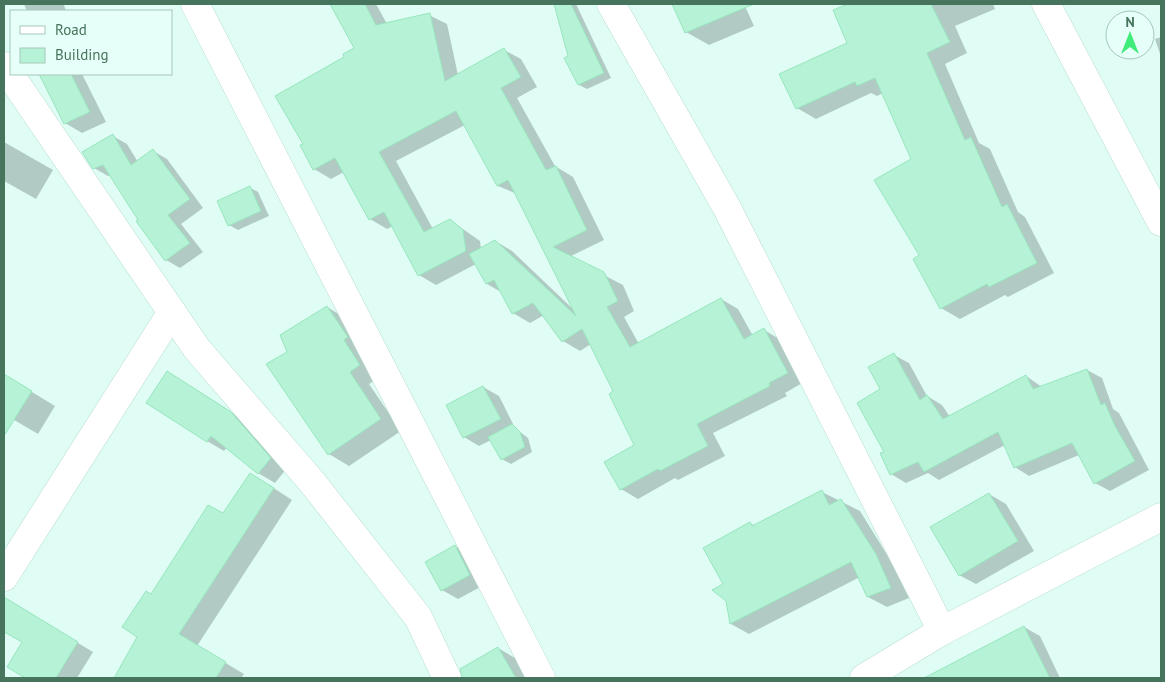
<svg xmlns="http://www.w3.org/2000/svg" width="1165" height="682" font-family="'PT Sans',sans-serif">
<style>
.shadow{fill:#0003;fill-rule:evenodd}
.building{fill:#b6f3d6;stroke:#96e6be}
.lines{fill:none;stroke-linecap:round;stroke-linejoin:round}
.minor-casing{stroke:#b8dece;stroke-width:29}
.minor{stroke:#fff;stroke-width:28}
</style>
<rect width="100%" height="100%" fill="#dffdf5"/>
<g class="shadow">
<path d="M24 4H69L64 5 66 11H30L26 9Z"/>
<path d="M331 4H376L387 24 429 15 447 24 458 75 504 50 521 59 537 87 517 98 555 166 573 177 604 240 569 257 623 285 634 311 624 317 639 344 721 299 738 309 753 336 764 330 781 340 804 382 785 393 787 396 713 433 725 456 678 480 675 478 638 499 621 489 636 446 615 392 591 344 580 351 563 341 544 315 530 323 513 313 501 292 487 284 476 264 436 285 419 275 393 226 387 229 370 219 344 172 331 179 314 169 304 144 346 58 356 49ZM465 125 498 186 517 194 573 309 512 251 495 241 481 249 480 241 450 220 433 229 396 161Z"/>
<path d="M556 4H576L611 78 587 89 579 85Z"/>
<path d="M674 4H744L754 26 709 45 686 32Z"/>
<path d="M851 4H993L995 9 955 26 967 53 945 64 979 143 990 149 1018 212 1025 217 1054 273 1008 297 1005 295 960 319 941 308 921 256 912 160 883 93 877 96 871 93 816 119 797 108 848 43 834 11Z"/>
<path d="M1161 37V57L1155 39Z"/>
<path d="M40 74H82L106 122 82 133 65 123Z"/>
<path d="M113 136 127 144 138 162 153 151 167 159 203 208 181 224 203 252 180 268 166 260 137 222 140 220 111 175 108 176 94 168Z"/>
<path d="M4 142 53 170 36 199 4 181Z"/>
<path d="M249 187 258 192 269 216 238 230 229 225Z"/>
<path d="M327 307 347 319 380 377 369 384 401 431 349 466 329 454 289 352Z"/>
<path d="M894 355 909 363 927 396 942 405 950 417 1026 376 1042 387 1087 370 1102 378 1113 409 1119 413 1149 470 1110 491 1095 483 1079 455 1029 476 1015 467 1005 445 939 480 928 473 906 483 891 474 886 452 882 390Z"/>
<path d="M4 375 55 406 38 434 4 414Z"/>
<path d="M184 382 248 423 287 468 275 483 258 473 227 447 224 451 207 441Z"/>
<path d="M483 387 499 396 515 428 528 438 532 452 511 464 502 459 491 440 479 446 464 437Z"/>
<path d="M269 485 292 500 197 646 244 674 241 678H116L139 637 152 596 223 515Z"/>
<path d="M822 492 860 511 894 566 909 598 887 607 868 597 860 577 749 634 731 624 725 584 750 523 755 526Z"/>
<path d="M989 494 1006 504 1034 551 976 584 959 575Z"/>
<path d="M455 546 472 556 486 584 458 599 442 590Z"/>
<path d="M7 600 93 652 77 678H28L8 667 24 642 4 631V607Z"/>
<path d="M1024 627 1040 636 1060 678H970L962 660Z"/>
<path d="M498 648 515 658 527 678H480L472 664Z"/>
</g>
<g class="building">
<path d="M330 4H365L376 25 430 13 445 81 504 48 521 77 501 88 546 170 556 166 587 230 553 247 604 272 618 301 607 307 630 347 721 298 744 339 764 328 788 373 769 383 770 386 697 424 708 446 660 471 658 469 620 490 604 462 634 445 609 394 613 391 582 329 562 342 533 303 512 314 494 280 486 284 469 254 495 240 576 316 508 180 497 186 456 111 379 152 424 232 450 219 463 230 466 251 418 276 384 212 369 220 335 158 313 170 300 145 303 144 275 96 344 57 343 54 354 48Z"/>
<path d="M554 4H571L604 73 578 85 564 58 568 56Z"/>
<path d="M672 4H754L685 33Z"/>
<path d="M848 4H931L950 42 927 53 965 140 971 137 1002 207 1007 204 1037 263 989 287 987 284 940 309 913 259 919 255 874 180 911 159 875 78 857 86 855 82 796 109 779 74 847 43 833 10Z"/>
<path d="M39 74H71L90 112 64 124Z"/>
<path d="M113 134 131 165 153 149 190 199 168 215 190 243 165 261 136 221 138 220 103 165 93 169 82 152Z"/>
<path d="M250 186 261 211 228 226 217 201Z"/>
<path d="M327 306 348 337 344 340 360 365 350 372 381 419 328 455 266 364 287 352 280 335Z"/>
<path d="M894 353 920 400 927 395 943 419 1026 375 1033 389 1087 369 1101 405 1105 403 1115 426 1135 461 1094 484 1072 443 1014 468 998 432 924 472 918 462 890 475 880 453 884 452 857 403 880 389 868 367Z"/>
<path d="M167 371 231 412 271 458 258 474 211 436 207 442 146 403Z"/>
<path d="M4 374 32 391 4 436Z"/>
<path d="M483 386 501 419 463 438 446 405Z"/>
<path d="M512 424 520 432 525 447 501 460 488 437Z"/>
<path d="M250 473 274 488 179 634 226 662 216 678H114L137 637 122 627 146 591 151 594 208 505 223 513Z"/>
<path d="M822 490 829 505 841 499 876 554 891 588 867 597 851 562 730 624 726 601 712 590 723 584 703 548 750 522 752 526Z"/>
<path d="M989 493 1018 541 959 576 930 527Z"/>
<path d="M455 545 470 575 441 591 425 562Z"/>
<path d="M4 597 78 642 56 678H25L7 667 22 642 4 632Z"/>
<path d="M1024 626 1050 678H924Z"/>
<path d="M498 647 516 678H462L460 669Z"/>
</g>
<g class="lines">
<defs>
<g id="minor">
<path d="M195 4 541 678"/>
<path d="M611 4 727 208 942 631"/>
<path d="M1046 4 1161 222"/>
<path d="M4 66 197 349 312 482 418 617 447 678"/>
<path d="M4 577 172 312"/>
<path d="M864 678 942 631 1161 517"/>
</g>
</defs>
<use href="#minor" class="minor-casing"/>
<use href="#minor" class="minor"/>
</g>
<rect width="1165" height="682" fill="none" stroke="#46745c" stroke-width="10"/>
<rect x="10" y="10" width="162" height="65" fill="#e6fff8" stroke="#a6c7ba"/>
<rect x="20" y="26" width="25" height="8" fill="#ffffff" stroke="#a6c7ba"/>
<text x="55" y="35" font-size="15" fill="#46745c">Road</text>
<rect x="20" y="48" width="25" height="15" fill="#b6f3d6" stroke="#a6c7ba"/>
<text x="55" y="60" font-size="15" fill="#46745c">Building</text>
<g transform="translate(1130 35)"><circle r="24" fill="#e6fff8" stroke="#a6c7ba"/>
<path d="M0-4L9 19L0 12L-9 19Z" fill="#3fec7a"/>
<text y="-8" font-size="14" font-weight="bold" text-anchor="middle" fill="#46745c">N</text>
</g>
</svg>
